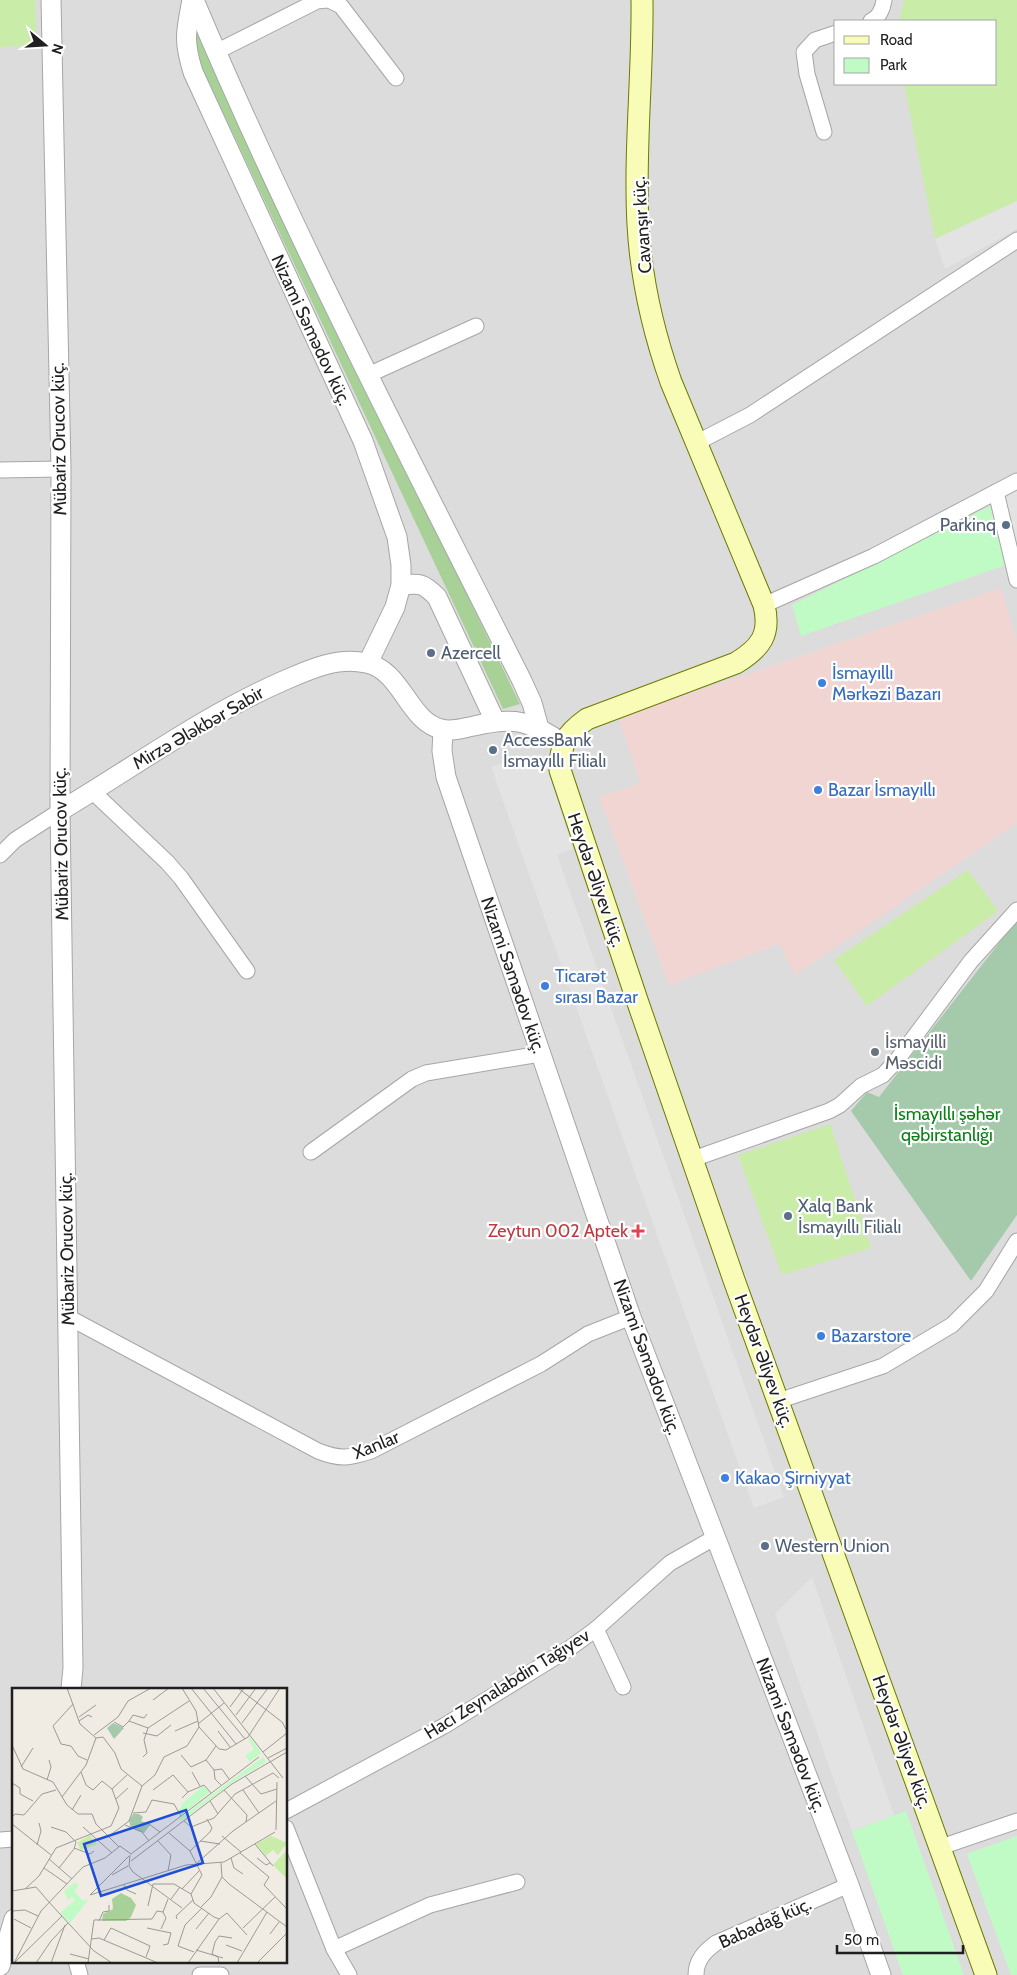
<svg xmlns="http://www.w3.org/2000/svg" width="1017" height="1975" font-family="Cabin,sans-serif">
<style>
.residential{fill:#dddcdc;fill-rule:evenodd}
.commercial{fill:#f1d5d3}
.grass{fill:#c9eca9}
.forest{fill:#a8d198}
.cemetery{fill:#a5caab}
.park{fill:#c0fbc5}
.parking{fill:#e3e3e3}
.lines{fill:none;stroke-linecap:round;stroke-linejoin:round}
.minor-casing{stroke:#a6a6a6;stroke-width:17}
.tertiary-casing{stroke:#a6a6a6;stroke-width:21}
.secondary-casing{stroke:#6c7a01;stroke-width:23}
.minor{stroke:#fff;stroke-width:15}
.tertiary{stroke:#fff;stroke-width:19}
.secondary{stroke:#f8fcb7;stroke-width:21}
.service-dot{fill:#5c6f8a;stroke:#fff;stroke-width:2}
.shop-dot{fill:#3f7fe0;stroke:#fff;stroke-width:2}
.worship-dot{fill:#6b7280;stroke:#fff;stroke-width:2}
.health-dot{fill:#e0444e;stroke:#fff;stroke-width:2}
.labels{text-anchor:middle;stroke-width:4.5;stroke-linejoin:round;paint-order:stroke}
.street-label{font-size:18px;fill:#1f1f1f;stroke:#fff}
.service-label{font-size:18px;fill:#4e5e75;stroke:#fff;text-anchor:start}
.shop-label{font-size:18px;fill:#366cbe;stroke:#fff;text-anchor:start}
.worship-label{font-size:18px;fill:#5b616d;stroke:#fff;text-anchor:start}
.park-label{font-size:18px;fill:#088113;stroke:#fff}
.health-label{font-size:18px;fill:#be3a42;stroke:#fff;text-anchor:end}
.inset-road{fill:none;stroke:#9c9a95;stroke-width:1}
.view{fill:#1d4ed8;fill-opacity:0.15;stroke:#1d4ed8;stroke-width:2.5}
.inset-edge{fill:none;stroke:#1f1f1f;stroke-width:2.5}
</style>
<rect width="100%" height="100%" fill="#f0ece4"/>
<path class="residential" d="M0 0H1017V1975H0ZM836 21H996V84H836ZM14 1689H286V1961H14Z"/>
<path class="commercial" d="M1001 588 1017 643V823L795 975 779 944 669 985 599 797 641 783 618 718Z"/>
<g class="grass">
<path d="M0 0H35L37 45 0 47Z"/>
<path d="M904 0H1017V201L935 239 904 84H996V21H899Z"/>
<path d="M968 870 998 911 867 1006 834 960Z"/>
<path d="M830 1124 871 1248 782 1275 738 1155Z"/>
</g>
<path class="forest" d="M197 28 285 219 520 704 503 709 196 55Z"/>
<path class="cemetery" d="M1017 920V1215L971 1281 851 1111 867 1092 879 1097Z"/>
<g class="park">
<path d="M990 506 1006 565 801 636 792 605Z"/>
<path d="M906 1811 964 1975H903L852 1831Z"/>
<path d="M1017 1836V1975H1011L967 1854Z"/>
</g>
<g class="parking">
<path d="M1017 201V229L945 269 935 239Z"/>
<path d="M1017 491V571L1006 565 990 506Z"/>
<path d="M543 755 573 849 557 855 784 1497 754 1508 491 767 521 756Z"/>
<path d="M812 1577 894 1815 852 1831 775 1614Z"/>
</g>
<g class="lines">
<defs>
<g id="minor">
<path d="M329 0 341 6 396 78"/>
<path d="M871 21C879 18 883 8 884 0"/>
<path d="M216 52 317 1 327 0"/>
<path d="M824 132 807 74 804 52 815 40 836 33"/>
<path d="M368 375 476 326"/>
<path d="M696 443 750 415 1017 240"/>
<path d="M0 470 61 469"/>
<path d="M996 492 1017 580"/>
<path d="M764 605 874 556 1017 481"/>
<path d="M92 791 167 862 181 878 247 971"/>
<path d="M0 855 15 840 60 811"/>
<path d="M311 1152 412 1079 426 1073 540 1054"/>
<path d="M693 1159 829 1111 840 1105 861 1086 883 1075 897 1060 971 961 1017 910"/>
<path d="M68 1317 318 1451C341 1460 349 1458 371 1451L541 1364 588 1334 631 1317"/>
<path d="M778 1401 883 1366 952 1325 986 1291 1017 1241"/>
<path d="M596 1629 623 1687"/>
<path d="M286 1811 444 1726 570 1648 596 1629 670 1563 714 1538"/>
<path d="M286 1828 334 1949 349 1975"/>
<path d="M0 1840 14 1839"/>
<path d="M941 1847 1017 1821"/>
<path d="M334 1949 430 1905 517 1882"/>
<path d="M76 1961 80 1975"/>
<path d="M200 1975H221"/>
<path d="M696 1975C696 1960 705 1951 716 1943L849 1885"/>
</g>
<g id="tertiary">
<path d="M51 0 61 469 60 811 73 1668 71 1689"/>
<path d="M192 0C186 31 183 40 193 72L363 441 397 537 401 565V585L395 607 368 663"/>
<path d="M194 0C292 232 409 456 522 681L532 703 539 728"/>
<path d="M401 585C420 583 423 583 437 597L495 721"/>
<path d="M443 730 442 751 446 777 631 1317 849 1885 881 1975"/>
<path d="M60 811C134 767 203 716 283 681 308 670 338 656 366 663 402 670 408 721 441 729 452 732 463 728 474 726 516 716 528 721 563 743"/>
<path d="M0 1966 14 1919"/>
</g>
<path id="secondary" d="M642 0C643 75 634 150 638 225 641 278 653 331 671 382L764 605C771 634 761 648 736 663L587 719C566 734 560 744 560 770L637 1000 734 1280 986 1975"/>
</defs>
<use href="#minor" class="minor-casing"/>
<use href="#tertiary" class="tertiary-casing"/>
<use href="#secondary" class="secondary-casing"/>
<use href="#minor" class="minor"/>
<use href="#tertiary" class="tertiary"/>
<use href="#secondary" class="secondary"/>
</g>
<g class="service-dot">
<circle cx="1006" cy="525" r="5"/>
<circle cx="431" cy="653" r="5"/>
<circle cx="493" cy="750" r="5"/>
<circle cx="788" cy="1216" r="5"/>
<circle cx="765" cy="1546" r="5"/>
</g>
<g class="shop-dot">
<circle cx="822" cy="683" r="5"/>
<circle cx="818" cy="790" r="5"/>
<circle cx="545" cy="986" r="5"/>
<circle cx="821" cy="1336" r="5"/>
<circle cx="725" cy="1478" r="5"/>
</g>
<circle class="worship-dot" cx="875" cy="1052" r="5"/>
<path class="health-dot" d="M635.5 1223.5h5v5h5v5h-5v5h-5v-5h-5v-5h5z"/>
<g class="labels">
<g class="street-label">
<text transform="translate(642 225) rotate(-94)" y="6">Cavanşır küç.</text>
<text transform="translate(311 330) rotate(65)" y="6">Nizami Səmədov küç.</text>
<text transform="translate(59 439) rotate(-91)" y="6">Mübariz Orucov küç.</text>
<text transform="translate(198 728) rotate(-30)" y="6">Mirzə Ələkbər Sabir</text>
<text transform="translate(61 844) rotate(-91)" y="6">Mübariz Orucov küç.</text>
<text transform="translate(596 880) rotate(71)" y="6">Heydər Əliyev küç.</text>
<text transform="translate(513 975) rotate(71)" y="6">Nizami Səmədov küç.</text>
<text transform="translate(67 1249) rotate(-91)" y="6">Mübariz Orucov küç.</text>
<text transform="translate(647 1357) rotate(70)" y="6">Nizami Səmədov küç.</text>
<text transform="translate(764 1361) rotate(70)" y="6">Heydər Əliyev küç.</text>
<text transform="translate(376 1445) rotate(-22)" y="6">Xanlar</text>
<text transform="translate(507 1684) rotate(-32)" y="6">Hacı Zeynalabdin Tağıyev</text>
<text transform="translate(791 1735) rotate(69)" y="6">Nizami Səmədov küç.</text>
<text transform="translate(902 1742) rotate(70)" y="6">Heydər Əliyev küç.</text>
<text transform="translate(765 1923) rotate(-24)" y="6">Babadağ küç.</text>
</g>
<g class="service-label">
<text x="996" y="531" text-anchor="end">Parkinq</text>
<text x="441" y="659">Azercell</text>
<text x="503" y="746">AccessBank<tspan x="503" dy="21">İsmayıllı Filialı</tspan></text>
<text x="798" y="1212">Xalq Bank<tspan x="798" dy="21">İsmayıllı Filialı</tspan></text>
<text x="775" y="1552">Western Union</text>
</g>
<g class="shop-label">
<text x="832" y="679">İsmayıllı<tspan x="832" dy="21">Mərkəzi Bazarı</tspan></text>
<text x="828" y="796">Bazar İsmayıllı</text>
<text x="555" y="982">Ticarət<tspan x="555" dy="21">sırası Bazar</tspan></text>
<text x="831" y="1342">Bazarstore</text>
<text x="735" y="1484">Kakao Şirniyyat</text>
</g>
<g class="worship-label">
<text x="885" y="1048">İsmayilli<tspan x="885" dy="21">Məscidi</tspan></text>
</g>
<g class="park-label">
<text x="947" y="1120">İsmayıllı şəhər<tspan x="947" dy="21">qəbirstanlığı</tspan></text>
</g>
<g class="health-label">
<text x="628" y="1237">Zeytun 002 Aptek</text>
</g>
</g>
<g transform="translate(12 1688)">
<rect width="275" height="275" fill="#f0ece4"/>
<path d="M78 147 85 156 69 162 65 155ZM259 148 275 155 266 167 261 162 254 168 244 156ZM273 164 275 166V191L261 177Z" fill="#c9eca9"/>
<path d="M109 205 119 210 124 217 119 229 114 233H90L91 226 101 221 100 211Z" fill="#a8d198"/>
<path d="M101 35 112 40 102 51 95 40ZM121 126H127L131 129 129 133 139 136 132 145 119 140 117 133Z" fill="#a5caab"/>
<path d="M238 49 249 65 238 74 233 68 242 61 236 51ZM251 69 254 74 221 94 169 133 167 131ZM191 98 198 104 169 127 166 124 171 115ZM63 194 67 198 62 203 71 213 77 211 58 235 48 225 63 212 60 209 56 212 52 203Z" fill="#c0fbc5"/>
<path class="inset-road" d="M55 0 68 36 84 50 91 49 103 65 109 81 130 98 117 133 97 148M170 0 184 23 187 39M179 0 224 56M191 0 233 51M201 0 271 90M226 0 270 34 275 43M141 12 157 0M218 19 232 0M224 27 244 0M67 29 84 17M67 33 76 27 80 29M117 33 121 27 132 30 135 26M102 34 111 39 117 33 136 40M230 35 256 0M186 36 212 15M187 39 207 61 214 62 236 49 268 0M163 43 186 33M206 43 218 59M131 45 145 48 159 37M82 47 106 29 116 13 139 0M49 56 41 38 61 16M49 56 59 58 66 68 75 72M0 57 11 81 41 94 55 117 66 126H80L84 136 107 159M251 64 275 45M169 67 179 79 194 72 202 82 210 81 217 91M131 69 135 65 132 52 136 40 177 13M256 70 275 60M194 72 204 58M9 79 21 60M202 82 203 91 209 97M69 84 74 97 81 102 90 93 100 101 115 87M180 84 188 98M233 88 249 106 265 101M35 92 39 79 37 72M0 95 8 100V106L21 113M130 98 143 87 152 69 175 58 187 39M141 102 161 87 176 104M212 102 235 127 234 134M231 102 247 125M50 109 74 77 84 50M170 110 176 104 192 97 199 105M104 111 116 100M198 113 206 126M60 122 69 107M121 125 134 124 140 112 162 116 169 128M0 129 3 126 12 127 30 106 44 102M172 133 179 139 202 130 223 106 261 85 267 90M134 134 148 144M0 136 39 167M113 137 130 144 137 153M39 139 54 144 64 154M71 139 100 165M264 142 265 94M157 145 178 163 190 187 179 206M210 148 229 164M146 153 159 167 156 183M188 153 208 156M243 156 261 178M25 157 29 143 27 135M62 160 78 166 82 163M178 163 198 144 200 140 195 131M228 165 257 189 252 197 275 221M118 167 117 178 121 184 170 220M219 170 222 180 231 186M245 170 254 177 258 175M37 171 60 191M119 173 220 96 275 64M185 175 221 143 264 113M209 175 210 189 217 196 275 239M32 180 55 196M47 180 62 161 64 154M100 187 116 178M141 196H162L179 206 182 215 202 229 207 231 215 225 235 247M112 197 115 202 124 206M13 201 27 188 44 160 99 138 107 120 100 101M170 201 187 183M0 203 24 199 36 213M78 207 174 177 212 174 263 144M78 207 117 168M159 211 168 199M36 213 82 263 100 275M136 218 141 196M189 219 199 209 210 189M0 223 13 222 26 228M2 231 19 240M165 231 164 228 181 212M87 233 91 224 97 223V217M135 240 159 245 156 256 151 257M231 240 263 209M149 241 154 230 151 224M184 241 197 225M258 246 267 234M80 251 87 250 146 275M92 252 99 240 138 258 134 269M214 257 230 263M184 262 211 270M182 264 166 258 173 237 190 220M58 266 77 271M3 274 50 228M2 275 29 223 71 179 93 170 108 158 119 166 247 69M24 275 39 253 56 235M39 275 53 237M76 275 82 232 140 231 145 223 151 224 156 211M176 275 207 231M207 275 206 269 200 266 203 254 207 248 220 250M225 275 255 224M245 275 275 245"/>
<path class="view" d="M174 122 191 175 89 208 72 156Z"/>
<rect width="275" height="275" class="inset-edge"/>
</g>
<rect x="834" y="20" width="162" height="65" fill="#ffffff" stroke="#a5a5a5"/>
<rect x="844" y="36" width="25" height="8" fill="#f8fcb7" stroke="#a5a5a5"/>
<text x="880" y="45" font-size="15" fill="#1f1f1f">Road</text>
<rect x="844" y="58" width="25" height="15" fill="#c0fbc5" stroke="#a5a5a5"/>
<text x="880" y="70" font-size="15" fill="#1f1f1f">Park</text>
<g transform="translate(45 45) rotate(108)" stroke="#ffffff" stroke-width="4" paint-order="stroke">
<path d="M0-4L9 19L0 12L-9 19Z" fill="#1f1f1f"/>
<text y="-8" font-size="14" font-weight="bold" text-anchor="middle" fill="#1f1f1f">N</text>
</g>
<path d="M837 1945v8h126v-8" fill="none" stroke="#1f1f1f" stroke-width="2.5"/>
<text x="844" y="1945" font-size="15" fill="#1f1f1f" stroke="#ffffff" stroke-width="4" paint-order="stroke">50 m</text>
</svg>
